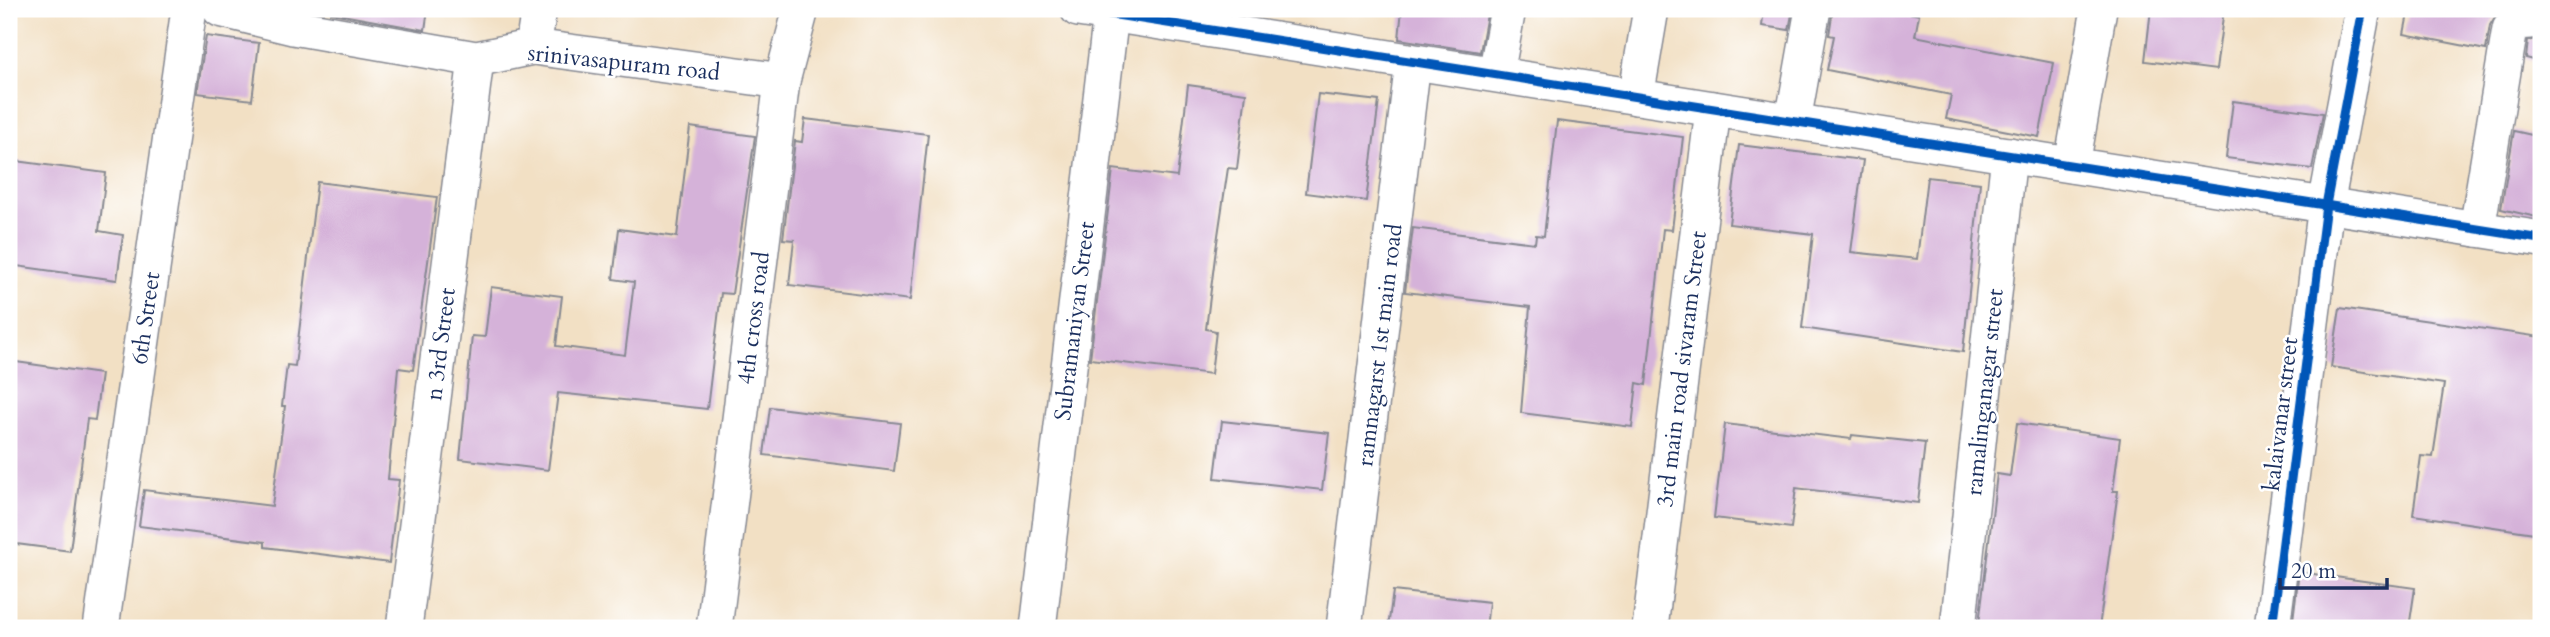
<svg xmlns="http://www.w3.org/2000/svg" width="2550" height="637" font-family="Cardo,serif">
<style>
.building{fill:#d5b2d9}
.lines{fill:none;stroke-linecap:round;stroke-linejoin:round}
.street-casing{stroke:#868891;stroke-width:38}
.street{stroke:#fff;stroke-width:35}
.cycleway-casing{stroke:#fff;stroke-width:13}
.cycleway{stroke:#0057b8;stroke-width:9}
.labels{text-anchor:middle;stroke-width:5;stroke-linejoin:round;paint-order:stroke}
.street-label{font-size:23px;fill:#1b2f5e;stroke:#fff}
</style>
<rect width="100%" height="100%" fill="#fff"/>
<filter id="ink" filterUnits="userSpaceOnUse"><feTurbulence type="fractalNoise" baseFrequency=".0143" numOctaves="2"/><feDisplacementMap in="SourceGraphic" scale="14" xChannelSelector="R" yChannelSelector="G"/><feConvolveMatrix kernelMatrix="1 2 1 2 8 2 1 2 1" color-interpolation-filters="sRGB"/></filter>
<filter id="wash" filterUnits="userSpaceOnUse"><feTurbulence type="fractalNoise" baseFrequency=".00686" numOctaves="4" result="noise"/><feDisplacementMap in="SourceGraphic" scale="28" xChannelSelector="R" yChannelSelector="G"/><feGaussianBlur stdDeviation="1.57" result="paint"/><feColorMatrix in="noise" values="0 0 0 0 0 0 0 0 0 0 0 0 0 0 0 0 0 1.4 0 .05"/><feComposite in="paint" operator="in"/></filter>
<g filter="url(#wash)">
<rect width="100%" height="100%" fill="#f2e0c4"/>
<g id="blocks">
<g class="building">
<path d="M331 9H428L425 30 331 13Z"/>
<path d="M1402 9H1488L1480 52 1399 39Z"/>
<path d="M1764 9H1793L1789 30 1762 26Z"/>
<path d="M1833 9H1891L1919 15 1915 36 2054 63 2039 137 1946 119 1951 95 1827 70 1834 36 1829 35Z"/>
<path d="M2151 9H2224L2216 70 2145 61Z"/>
<path d="M2409 9H2500L2490 25 2486 50 2404 34Z"/>
<path d="M206 36 259 43 252 100 197 93Z"/>
<path d="M2541 38V62L2526 58 2528 41Z"/>
<path d="M1188 85 1246 93 1237 169 1228 168 1216 249 1206 329 1216 331 1211 374 1090 359 1113 169 1177 177Z"/>
<path d="M1318 94 1379 101 1366 201 1306 193Z"/>
<path d="M2233 101 2323 113 2312 169 2226 158Z"/>
<path d="M805 119 928 134 910 300 789 285 794 240 783 239 795 141 802 142Z"/>
<path d="M1557 121 1683 137 1672 230 1663 229 1646 385 1637 383 1632 427 1521 413 1530 307 1405 292 1413 228 1535 243 1536 235 1544 236Z"/>
<path d="M690 127 755 136 732 294 721 293 707 409 558 393 548 470 460 459 472 336 485 337 491 287 562 296 556 346 625 355 634 282 613 279 619 229 677 237Z"/>
<path d="M2514 131 2541 137V218L2501 209Z"/>
<path d="M1739 145 1863 160 1851 252 1917 259 1927 177 1980 183 1963 352 1802 328 1813 234 1729 224Z"/>
<path d="M9 160 106 173 99 231 123 235 117 280 9 265Z"/>
<path d="M317 182 437 197 413 370 398 368 388 479 399 480 389 563 265 547V542L139 526 144 490 272 506 285 406H282L287 365 295 366Z"/>
<path d="M2340 308 2541 337V534L2413 515 2421 456 2433 457 2444 384 2331 367Z"/>
<path d="M9 361 101 374 95 420 87 419 70 551 9 543Z"/>
<path d="M770 407 900 423 894 471 764 455Z"/>
<path d="M1222 421 1329 433 1322 490 1215 478Z"/>
<path d="M2017 423 2120 438 2113 491H2118L2099 628H2009L1979 624 1997 474 2010 476Z"/>
<path d="M1725 424 1851 439 1852 435 1925 443 1918 503 1796 488 1791 528 1714 518Z"/>
<path d="M2299 572 2415 588 2409 628H2292Z"/>
<path d="M1393 591 1489 602 1486 628H1388Z"/>
</g>
</g>
</g>
<g filter="url(#ink)">
<use href="#blocks" fill-opacity="0" stroke="#868891" stroke-width="2"/>
<g class="lines">
<defs>
<g id="street">
<path d="M220 9 293 27 476 59 533 47 782 81"/>
<path d="M1078 9 2541 239"/>
<path d="M533 47 539 9"/>
<path d="M1496 74 1508 9"/>
<path d="M1636 97 1651 9"/>
<path d="M1793 121 1813 9"/>
<path d="M2072 165 2099 9"/>
<path d="M2477 229 2510 29 2515 22 2531 21"/>
<path d="M101 628 189 9"/>
<path d="M404 628 476 59"/>
<path d="M714 628 782 81 801 9"/>
<path d="M1038 628 1111 14"/>
<path d="M1344 628 1413 62"/>
<path d="M1650 628 1713 109"/>
<path d="M1958 628 2009 155"/>
<path d="M2272 628 2326 205 2363 9"/>
</g>
</defs>
<use href="#street" class="street-casing"/>
<use href="#street" class="street"/>
<defs>
<g id="cycleway">
<path d="M1078 9 2541 239"/>
<path d="M2272 628 2326 205 2363 9"/>
</g>
</defs>
<use href="#cycleway" class="cycleway-casing"/>
<use href="#cycleway" class="cycleway"/>
</g>
</g>
<g class="labels">
<g class="street-label">
<text transform="translate(624 62) rotate(6)" y="8">srinivasapuram road</text>
<text transform="translate(145 318) rotate(-82)" y="8">6th Street</text>
<text transform="translate(753 318) rotate(-83)" y="8">4th cross road</text>
<text transform="translate(1074 321) rotate(-83)" y="8">Subramaniyan Street</text>
<text transform="translate(440 344) rotate(-83)" y="8">n 3rd Street</text>
<text transform="translate(1379 345) rotate(-83)" y="8">ramnagarst 1st main road</text>
<text transform="translate(1681 369) rotate(-83)" y="8">3rd main road sivaram Street</text>
<text transform="translate(1984 392) rotate(-84)" y="8">ramalinganagar street</text>
<text transform="translate(2280 414) rotate(-83)" y="8">kalaivanar street</text>
</g>
</g>
<rect width="2550" height="637" fill="none" stroke="#fff" stroke-width="35"/>
<path d="M2280 578v10h107v-10" fill="none" stroke="#1b2f5e" stroke-width="3.5"/>
<text x="2291" y="578" font-size="21" fill="#1b2f5e" stroke="#ffffff" stroke-width="5" paint-order="stroke">20 m</text>
</svg>
